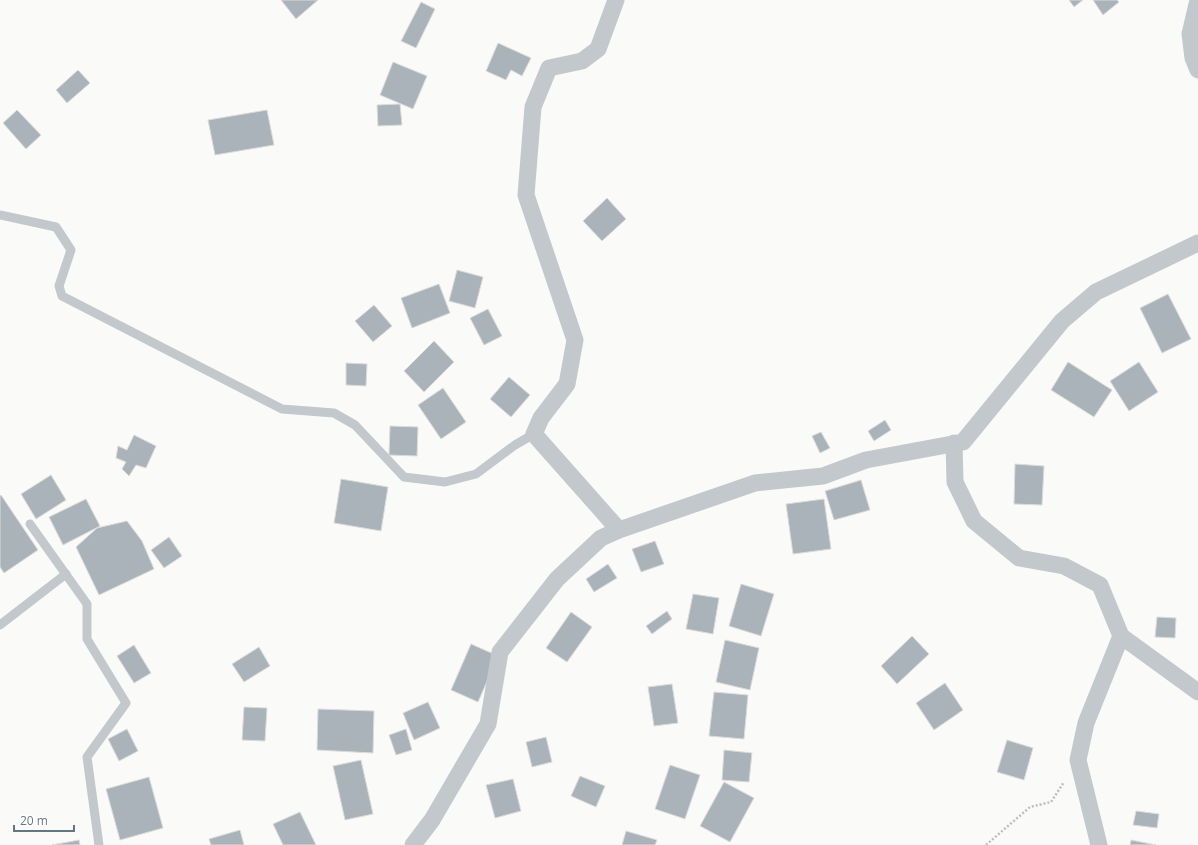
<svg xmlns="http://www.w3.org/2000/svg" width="1198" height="845" font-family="'Open Sans',sans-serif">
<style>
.building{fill:#aab3b9;stroke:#dcdcda}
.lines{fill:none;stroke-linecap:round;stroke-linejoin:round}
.path{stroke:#bbbfc2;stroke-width:2.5;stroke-dasharray:2 2;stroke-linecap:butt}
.lane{stroke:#c3c8cc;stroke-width:9}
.street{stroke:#c3c8cc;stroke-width:17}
</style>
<rect width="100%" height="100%" fill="#fafaf8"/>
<g class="building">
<path d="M281 0H318L296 19Z"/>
<path d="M1069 0H1083L1074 7Z"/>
<path d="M1093 0H1117L1119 2 1103 15Z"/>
<path d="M421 2 435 9 416 48 401 41Z"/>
<path d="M498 43 531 58 522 76 511 70 506 80 486 71Z"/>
<path d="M393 62 427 76 413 109 380 95Z"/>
<path d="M78 70 90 83 67 103 56 90Z"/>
<path d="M400 104 402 125 378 126 377 105Z"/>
<path d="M17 110 41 135 26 149 3 123Z"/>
<path d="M267 110 274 145 215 155 208 120Z"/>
<path d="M607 198 626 219 602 241 583 221Z"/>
<path d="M457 270 483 277 475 308 449 301Z"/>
<path d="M439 284 450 313 412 328 401 298Z"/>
<path d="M1168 294 1191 339 1162 353 1140 308Z"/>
<path d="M374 305 392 326 373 342 355 321Z"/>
<path d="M488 309 502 336 484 345 470 318Z"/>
<path d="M434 341 454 362 424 392 404 371Z"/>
<path d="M1068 362 1112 390 1094 417 1051 390Z"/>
<path d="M1139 362 1158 392 1129 411 1110 381Z"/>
<path d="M346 363 367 364 366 386 346 385Z"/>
<path d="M509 377 530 395 511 417 490 399Z"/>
<path d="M443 388 466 422 441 439 418 405Z"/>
<path d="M885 420 891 430 874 441 868 431Z"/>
<path d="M390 426 418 427 417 456 389 455Z"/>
<path d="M821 432 830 448 820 453 812 436Z"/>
<path d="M134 435 156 446 146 468 136 465 129 476 122 469 126 462 116 458 118 446 127 450Z"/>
<path d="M1015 464 1044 466 1042 505 1014 504Z"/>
<path d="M51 475 66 500 36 519 21 494Z"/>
<path d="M341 479 388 487 381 531 334 523Z"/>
<path d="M861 480 870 510 834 520 825 491Z"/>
<path d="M1 495 38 550 4 573 0 567V496Z"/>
<path d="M86 499 100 526 63 545 49 517Z"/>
<path d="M824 499 831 549 793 554 786 504Z"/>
<path d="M127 521 142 541 154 569 99 595 76 547 97 528Z"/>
<path d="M169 537 182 556 164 568 151 550Z"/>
<path d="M655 541 664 564 641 572 632 549Z"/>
<path d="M608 564 617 578 594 592 586 579Z"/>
<path d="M741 584 774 594 761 636 729 626Z"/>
<path d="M693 594 719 598 713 634 686 629Z"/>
<path d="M667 611 672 619 652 634 646 626Z"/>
<path d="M571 612 592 627 567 662 546 648Z"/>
<path d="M1157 617 1176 618 1175 638 1155 637Z"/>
<path d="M912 636 929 654 897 684 881 666Z"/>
<path d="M725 640 759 648 750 690 716 682Z"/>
<path d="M471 644 498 656 478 702 451 690Z"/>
<path d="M134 645 151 673 134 683 117 656Z"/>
<path d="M259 647 270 666 244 682 232 664Z"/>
<path d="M945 683 963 710 934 730 916 703Z"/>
<path d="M672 684 678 723 654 726 648 687Z"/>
<path d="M714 692 748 695 744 739 709 736Z"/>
<path d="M428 702 440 728 414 740 403 713Z"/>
<path d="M244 707 267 708 265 741 242 740Z"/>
<path d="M318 709 374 711 373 753 317 750Z"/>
<path d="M127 729 138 751 119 761 108 739Z"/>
<path d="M406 729 412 750 396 755 389 735Z"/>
<path d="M546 737 552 762 532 767 526 742Z"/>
<path d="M1007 740 1033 748 1024 780 997 772Z"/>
<path d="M724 750 752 753 749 782 722 780Z"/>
<path d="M361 760 373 814 345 820 333 766Z"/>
<path d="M670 765 700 775 685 819 655 809Z"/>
<path d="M580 776 605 786 596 807 571 796Z"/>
<path d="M149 777 163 828 120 840 106 789Z"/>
<path d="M513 779 521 811 495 818 486 785Z"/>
<path d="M724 782 754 798 730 842 700 826Z"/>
<path d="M1136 811 1159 814 1157 828 1133 825Z"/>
<path d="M300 812 316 845H283L273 824Z"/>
<path d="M240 830 244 845H211L209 839Z"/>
<path d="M626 831 657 840 655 845H622Z"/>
<path d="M79 840 80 845H52Z"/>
<path d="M1131 840 1156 845H1130Z"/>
</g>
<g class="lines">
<path class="path" d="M986 845 1030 807 1051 802 1064 782"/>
<g class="lane">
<path d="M0 215 56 227 71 250 59 286 62 296 282 409 334 413 355 425 404 477 445 482 476 474 515 445 534 434"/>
<path d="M30 524 87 604V639L126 703 87 757 99 845"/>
<path d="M0 625 66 574"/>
</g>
<g class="street">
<path d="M616 0 598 49 582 61 549 68 533 107 526 195 575 340 567 384 541 418 534 434 619 530"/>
<path d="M1198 0 1190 34 1193 58 1198 70"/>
<path d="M954 443 955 482 974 521 1019 558 1064 566 1100 585 1121 636 1086 723 1078 760 1099 845"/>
<path d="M1121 636 1198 692"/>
<path d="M413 845 432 820 488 724 500 652 557 579 601 538 619 530 755 483 823 476 866 460 963 442 1062 321 1096 292 1198 243"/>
</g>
</g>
<path d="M14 825v6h60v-6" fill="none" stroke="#657683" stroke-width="2"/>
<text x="20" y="825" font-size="12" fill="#657683" stroke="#ffffff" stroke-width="3" paint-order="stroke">20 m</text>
</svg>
